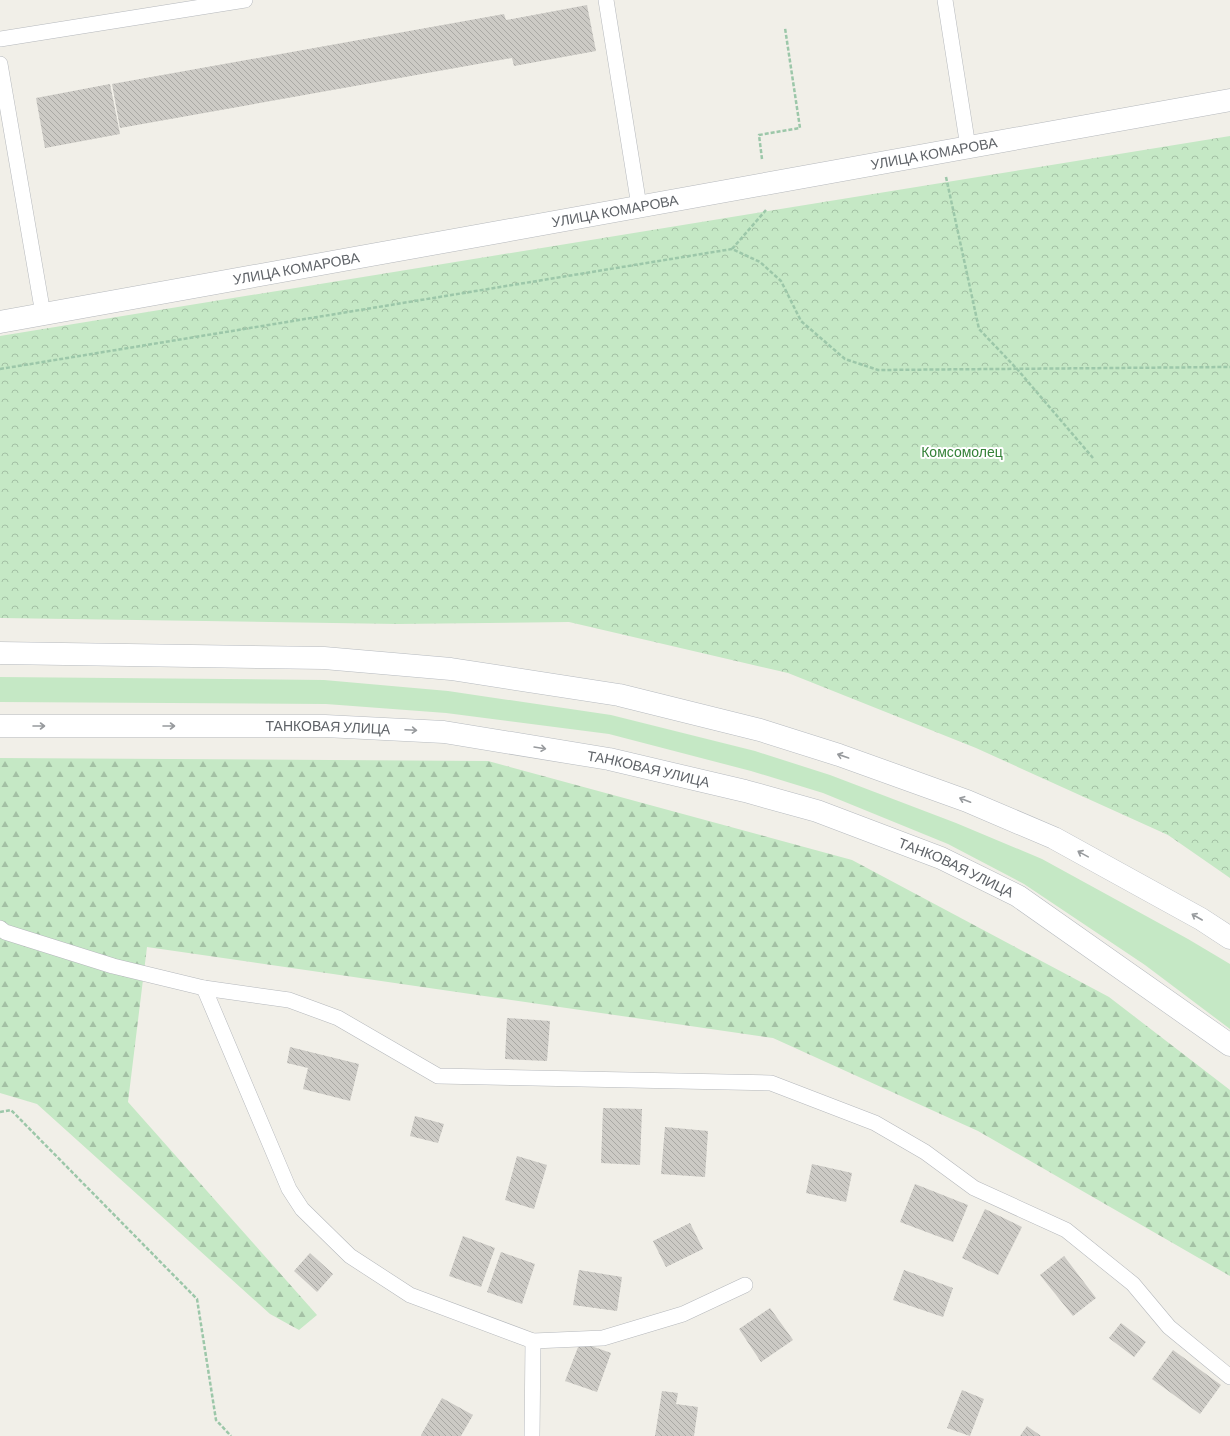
<svg xmlns="http://www.w3.org/2000/svg" width="1230" height="1436" font-family="Barlow,sans-serif">
<style>
.green{fill:#c5e8c5}
.forest{fill:url(#forest-firs)}
.park{fill:url(#park-crowns)}
.building{fill:url(#building-back-hatch)}
.lines{fill:none;stroke-linecap:round;stroke-linejoin:round}
.service-casing{stroke:#b5b8bc;stroke-width:16}
.minor-casing{stroke:#b5b8bc;stroke-width:23}
.secondary-casing{stroke:#b6babf;stroke-width:23}
.path{stroke:#9cc7a9;stroke-width:2.5;stroke-dasharray:4 2;stroke-linecap:butt}
.service{stroke:#fff;stroke-width:15}
.minor{stroke:#fff;stroke-width:22}
.secondary{stroke:#fff;stroke-width:22}
.oneway{stroke:#979a9d}
.labels{text-anchor:middle;stroke-width:4;stroke-linejoin:round;paint-order:stroke}
.street-label{font-size:14px;fill:#5f6368;stroke:#fff}
.park-label{font-size:14px;fill:#348238;stroke:#fff}
</style>
<defs>
<pattern id="forest-firs" width="22" height="20" patternUnits="userSpaceOnUse"><rect width="22" height="20" fill="#c5e8c5"/><path d="M5 1l3.5 6h-7zM16 11l3.5 6h-7z" fill="#a3c0a4"/></pattern>
<pattern id="park-crowns" width="20" height="18" patternUnits="userSpaceOnUse"><rect width="20" height="18" fill="#c5e8c5"/><path d="M2 6a3 3 0 1 1 6 0M12 15a3 3 0 1 1 6 0" fill="none" stroke="#a3c0a4"/></pattern>
<pattern id="building-back-hatch" width="6" height="6" patternUnits="userSpaceOnUse"><rect width="6" height="6" fill="#cccac5"/><path d="M-1 5l2 2M0 0l6 6M5-1l2 2" fill="none" stroke="#a9a8a4"/></pattern>
</defs>
<rect width="100%" height="100%" fill="#f1efe8"/>
<path class="green" d="M0 677 324 680 448 691 611 715 755 751 830 775 956 823 1042 859 1188 939 1230 964V1029L1145 965 1024 884 948 844 823 793 751 771 609 734 446 713 326 704 0 702Z"/>
<path class="forest" d="M0 758 488 761 852 860 1109 997 1230 1090V1276L978 1131 773 1038 147 947 128 1102 317 1315 299 1330 270 1314 37 1104 0 1093Z"/>
<path class="park" d="M1230 136V878L1168 835 976 748 788 673 569 622 397 624 0 618V336Z"/>
<g class="building">
<path d="M587 5 596 51 514 66 512 58 120 128 112 84 504 14 506 20Z"/>
<path d="M110 84 120 134 45 148 36 98Z"/>
<path d="M507 1018 550 1021 547 1061 505 1059Z"/>
<path d="M290 1047 359 1064 350 1101 303 1089 308 1068 287 1063Z"/>
<path d="M603 1108 642 1109 640 1165 601 1163Z"/>
<path d="M415 1116 444 1124 438 1143 410 1136Z"/>
<path d="M665 1127 708 1131 705 1177 661 1174Z"/>
<path d="M517 1156 547 1165 534 1209 505 1200Z"/>
<path d="M812 1164 852 1173 846 1202 806 1193Z"/>
<path d="M915 1184 968 1205 953 1242 900 1222Z"/>
<path d="M985 1209 1022 1227 998 1275 962 1258Z"/>
<path d="M690 1223 703 1249 666 1267 653 1241Z"/>
<path d="M463 1236 495 1248 481 1287 449 1276Z"/>
<path d="M501 1252 535 1264 522 1304 487 1292Z"/>
<path d="M310 1253 333 1274 317 1292 294 1271Z"/>
<path d="M1064 1256 1096 1298 1073 1316 1040 1275Z"/>
<path d="M579 1270 622 1277 617 1311 573 1305Z"/>
<path d="M904 1270 953 1288 943 1317 893 1300Z"/>
<path d="M770 1308 793 1340 761 1362 739 1329Z"/>
<path d="M1121 1323 1146 1342 1134 1357 1109 1338Z"/>
<path d="M580 1342 611 1353 597 1392 565 1381Z"/>
<path d="M1173 1350 1221 1385 1200 1414 1152 1379Z"/>
<path d="M962 1390 984 1399 970 1436 947 1428Z"/>
<path d="M662 1391 678 1393 676 1404 698 1407 694 1436H655Z"/>
<path d="M442 1398 473 1415 461 1436H422L421 1435Z"/>
<path d="M1027 1426 1041 1436H1020Z"/>
</g>
<g class="lines">
<defs>
<g id="service">
<path d="M606 0 639 206"/>
<path d="M945 0 968 147"/>
<path d="M0 39 245 0"/>
<path d="M0 64 43 314"/>
<path d="M0 928 5 932 113 966 204 988 289 1000 338 1018 438 1076 771 1083 875 1123 925 1152 974 1188 1066 1230 1133 1284 1169 1327 1230 1377"/>
<path d="M204 988 289 1189 302 1209 350 1256 410 1295 533 1341 603 1338 683 1314 745 1285"/>
<path d="M532 1436 533 1341"/>
</g>
<g id="minor">
<path id="s1" d="M0 322 1230 100"/>
</g>
<g id="secondary">
<path d="M0 653 324 658 451 669 619 695 760 730 839 755 967 801 1054 838 1201 919 1230 938"/>
<path id="s2" d="M0 726H325L444 732 609 759 745 791 817 811 941 858 1018 896 1230 1045"/>
</g>
</defs>
<use href="#service" class="service-casing"/>
<use href="#minor" class="minor-casing"/>
<use href="#secondary" class="secondary-casing"/>
<g class="path">
<path d="M762 159 759 135 800 128 785 28"/>
<path d="M946 177 979 329 1017 369 1093 458"/>
<path d="M732 249 766 210"/>
<path d="M0 369 732 249 760 262 781 281 801 321 845 359 878 370 1230 367"/>
<path d="M0 1112 11 1110 197 1299 216 1420 231 1436"/>
</g>
<use href="#service" class="service"/>
<use href="#minor" class="minor"/>
<use href="#secondary" class="secondary"/>
</g>
<defs><path id="oneway-shaft" d="M-6 0H5M1.5-3L5.5 0L1.5 3" fill="none" stroke-width="1.6" stroke-linecap="round" stroke-linejoin="round"/></defs>
<g class="oneway">
<use href="#oneway-shaft" transform="translate(39 726)"/>
<use href="#oneway-shaft" transform="translate(169 726)"/>
<use href="#oneway-shaft" transform="translate(411 730) rotate(3)"/>
<use href="#oneway-shaft" transform="translate(540 748) rotate(9)"/>
<use href="#oneway-shaft" transform="translate(843 756) rotate(-161)"/>
<use href="#oneway-shaft" transform="translate(965 800) rotate(-159)"/>
<use href="#oneway-shaft" transform="translate(1083 854) rotate(-151)"/>
<use href="#oneway-shaft" transform="translate(1197 917) rotate(-150)"/>
</g>
<g class="labels">
<g class="street-label">
<text dy="5" stroke="none"><textPath href="#s1" startOffset="949">УЛИЦА КОМАРОВА</textPath></text>
<text dy="5" stroke="none"><textPath href="#s1" startOffset="625">УЛИЦА КОМАРОВА</textPath></text>
<text dy="5" stroke="none"><textPath href="#s1" startOffset="301">УЛИЦА КОМАРОВА</textPath></text>
<text dy="5" stroke="none"><textPath href="#s2" startOffset="328">ТАНКОВАЯ УЛИЦА</textPath></text>
<text dy="5" stroke="none"><textPath href="#s2" startOffset="652">ТАНКОВАЯ УЛИЦА</textPath></text>
<text dy="5" stroke="none"><textPath href="#s2" startOffset="976">ТАНКОВАЯ УЛИЦА</textPath></text>
</g>
<g class="park-label">
<text x="962" y="457">Комсомолец</text>
</g>
</g>
</svg>
